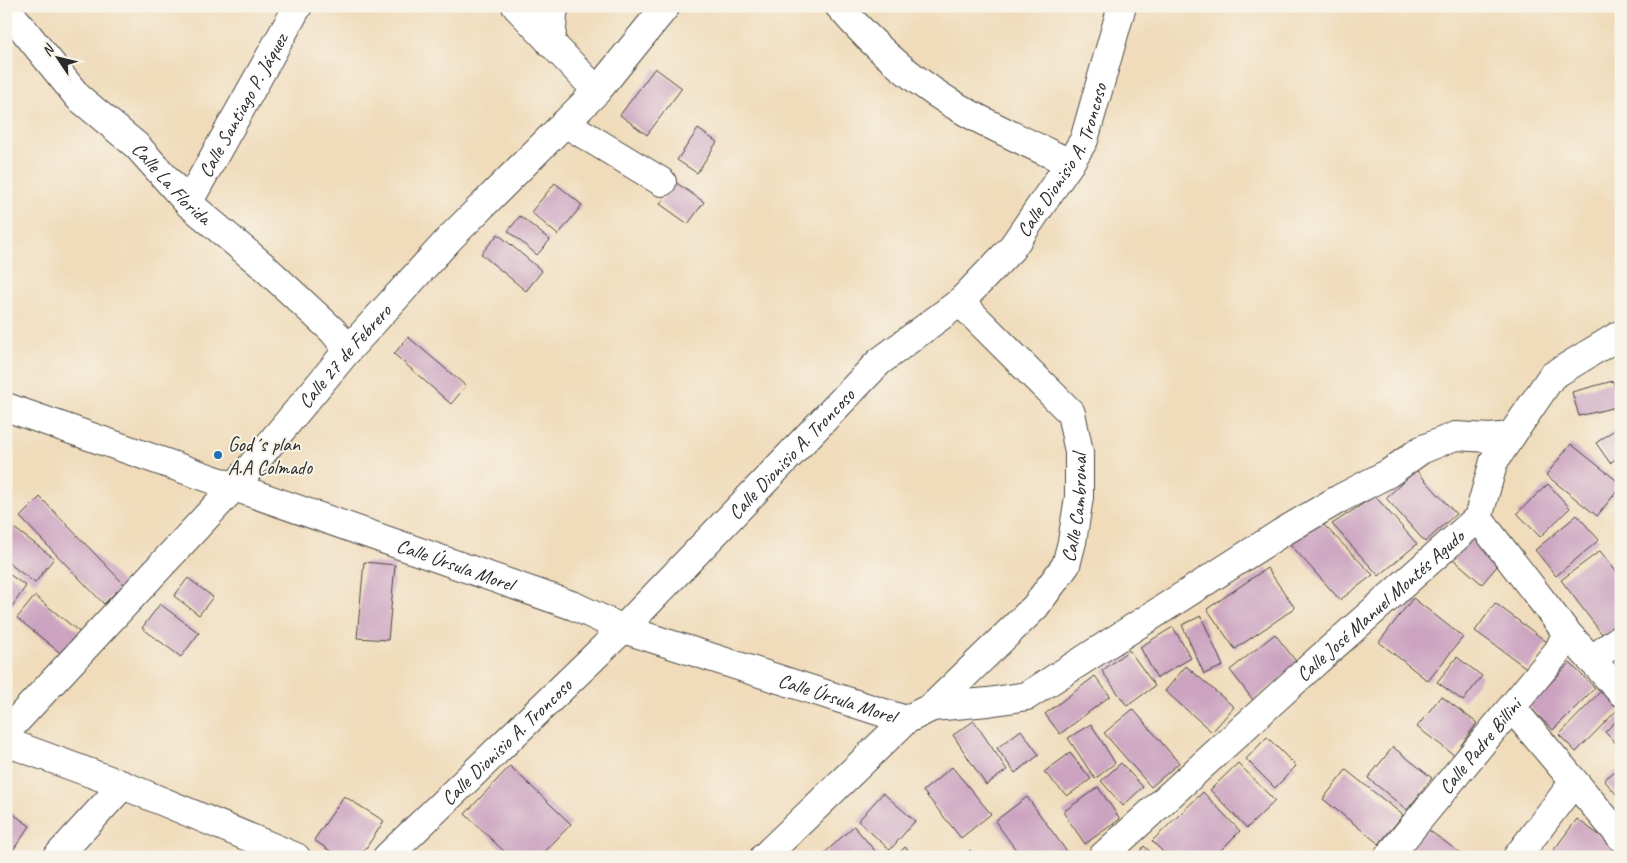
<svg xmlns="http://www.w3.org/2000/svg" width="1627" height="863" font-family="Caveat,sans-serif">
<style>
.building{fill:#cba2bf}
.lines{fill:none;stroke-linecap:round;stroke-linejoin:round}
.minor-casing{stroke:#494641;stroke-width:30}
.minor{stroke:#fff;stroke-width:28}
.poi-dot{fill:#1f6fb2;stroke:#f7f3e8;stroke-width:2}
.labels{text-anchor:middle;stroke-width:4;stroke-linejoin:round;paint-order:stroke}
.street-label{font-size:20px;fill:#2b2b2b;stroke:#f7f3e8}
.poi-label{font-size:20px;fill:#2b2b2b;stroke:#f7f3e8;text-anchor:start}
</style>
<rect width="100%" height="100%" fill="#f7f3e8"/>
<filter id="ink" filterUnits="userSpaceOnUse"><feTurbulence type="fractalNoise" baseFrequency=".02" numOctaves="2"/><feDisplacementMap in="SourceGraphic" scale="10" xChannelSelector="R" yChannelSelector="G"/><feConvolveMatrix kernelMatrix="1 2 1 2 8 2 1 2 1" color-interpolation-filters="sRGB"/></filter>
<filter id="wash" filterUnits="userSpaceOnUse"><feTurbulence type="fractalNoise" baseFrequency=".0096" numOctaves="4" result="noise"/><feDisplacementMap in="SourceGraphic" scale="20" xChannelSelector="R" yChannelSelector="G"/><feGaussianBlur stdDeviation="1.12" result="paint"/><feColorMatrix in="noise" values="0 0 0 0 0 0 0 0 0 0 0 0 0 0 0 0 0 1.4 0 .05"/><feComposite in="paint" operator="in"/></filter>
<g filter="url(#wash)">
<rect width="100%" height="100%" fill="#f0dcbb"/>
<g id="blocks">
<g class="building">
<path d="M655 68 682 88 647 135 620 115Z"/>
<path d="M698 129 717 142 697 173 677 160Z"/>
<path d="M675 182 704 202 688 224 660 204Z"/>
<path d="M555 183 582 205 558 235 531 212Z"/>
<path d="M520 216 550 240 537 255 508 231Z"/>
<path d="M498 234 542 271 526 291 481 254Z"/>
<path d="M408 337 466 386 451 404 394 354Z"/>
<path d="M1613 381 1620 406 1579 416 1572 392Z"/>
<path d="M1621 425V455L1610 463 1596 443Z"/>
<path d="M1571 444 1621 484V486L1597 516 1546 475Z"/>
<path d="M1416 470 1456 514 1425 542 1386 498Z"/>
<path d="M1548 484 1570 508 1540 537 1517 513Z"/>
<path d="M1375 496 1417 544 1379 576 1332 524Z"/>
<path d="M40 497 124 584 104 604 20 517Z"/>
<path d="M1577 515 1599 540 1556 576 1535 550Z"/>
<path d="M6 522 54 558 35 583 6 561Z"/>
<path d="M1321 522 1373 575 1340 600 1289 543Z"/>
<path d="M1475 534 1504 558 1482 584 1453 559Z"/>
<path d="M1600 551 1621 578V626L1605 638 1561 580Z"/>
<path d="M364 562 395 565 388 640 357 638Z"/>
<path d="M1267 568 1295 608 1235 649 1207 609Z"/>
<path d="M6 572 26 586 11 608 6 605Z"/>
<path d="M188 578 213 597 199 615 174 596Z"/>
<path d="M35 596 82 634 64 656 17 618Z"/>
<path d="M1413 598 1463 637 1428 681 1379 642Z"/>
<path d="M1495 603 1547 642 1528 669 1475 631Z"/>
<path d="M160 604 199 633 181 657 142 628Z"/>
<path d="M1201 616 1223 666 1204 674 1182 625Z"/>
<path d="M1173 627 1191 658 1157 678 1140 647Z"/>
<path d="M1275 634 1298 664 1253 700 1230 670Z"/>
<path d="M1129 650 1155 686 1127 706 1102 671Z"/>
<path d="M1457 657 1482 676 1463 701 1437 682Z"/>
<path d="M1570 663 1595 688 1553 730 1528 706Z"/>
<path d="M1186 666 1234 707 1212 732 1165 691Z"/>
<path d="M1095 676 1110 696 1060 734 1045 714Z"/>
<path d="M1604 688 1621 706 1576 752 1559 735Z"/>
<path d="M1441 696 1477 723 1454 755 1417 727Z"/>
<path d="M1133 709 1179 763 1151 787 1104 733Z"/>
<path d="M1621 716V749L1605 732Z"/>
<path d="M974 721 1007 770 986 785 953 735Z"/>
<path d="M1091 724 1115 763 1095 779 1068 738Z"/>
<path d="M1021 730 1039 755 1015 773 997 748Z"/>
<path d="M1267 737 1296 766 1275 788 1246 759Z"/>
<path d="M1393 747 1432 778 1407 810 1368 778Z"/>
<path d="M1070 753 1091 779 1067 796 1044 772Z"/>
<path d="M1121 763 1143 787 1123 806 1101 781Z"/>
<path d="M1238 763 1275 801 1247 828 1210 790Z"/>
<path d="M510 766 571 824 540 857H510L465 814Z"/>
<path d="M1621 766V800L1604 780Z"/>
<path d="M952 767 991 814 961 838 923 791Z"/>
<path d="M1346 770 1403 815 1379 844 1323 799Z"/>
<path d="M1098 787 1120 819 1085 844 1063 812Z"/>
<path d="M1203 792 1240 831 1214 857H1168L1152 841Z"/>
<path d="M883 793 915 821 890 850 858 821Z"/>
<path d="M344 796 384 821 360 857H339L314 840Z"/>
<path d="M1027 797 1070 856 1068 857H1021L995 821Z"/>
<path d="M6 809 30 826 13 850 6 846Z"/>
<path d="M1577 819 1620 850 1614 857H1552L1550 855Z"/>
<path d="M854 826 880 857H820Z"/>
<path d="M1423 826 1466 857H1401Z"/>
<path d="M1144 846 1156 857H1136Z"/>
<path d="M905 847 914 857H895Z"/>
<path d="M970 850 976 857H963Z"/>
</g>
</g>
</g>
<g filter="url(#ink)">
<use href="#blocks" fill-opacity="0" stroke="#494641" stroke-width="1"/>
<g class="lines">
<defs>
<g id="minor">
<path d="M516 6 597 91"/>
<path d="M839 6C875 48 919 86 968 113 1001 131 1036 147 1070 163"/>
<path id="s1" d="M6 8 78 97 137 146 188 203 262 265 333 331 348 350"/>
<path d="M551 44 553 14 555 6"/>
<path d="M565 123 662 182"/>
<path id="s2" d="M188 203 298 6"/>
<path id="s3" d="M6 407 574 606 623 629 906 720"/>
<path d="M1478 518 1567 633 1621 692"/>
<path d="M1591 660 1621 638"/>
<path id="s4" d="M932 707 1035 607 1066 565 1072 542 1079 497V452L1071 413 960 302"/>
<path d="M1512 708 1621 837"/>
<path id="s5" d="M6 732 234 487 348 350 451 237 597 91 666 6"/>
<path d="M6 742 123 785 296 857"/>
<path d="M57 857 123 785"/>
<path id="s6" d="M387 857 623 629 879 362 960 302 1011 249 1070 163 1084 140 1122 6"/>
<path d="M764 857 906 720 932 707 988 702 1027 696 1281 533 1339 499 1389 473 1421 450 1455 436 1490 438 1511 436"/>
<path id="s7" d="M1102 857 1317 661 1478 518 1494 461 1552 376 1621 334"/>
<path id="s8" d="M1388 857 1558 651 1567 633"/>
<path d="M1517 857 1574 782"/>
</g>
</defs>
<use href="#minor" class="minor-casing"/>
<use href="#minor" class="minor"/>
</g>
</g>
<circle class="poi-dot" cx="218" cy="455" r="5"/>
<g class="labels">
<g class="street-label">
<text dy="7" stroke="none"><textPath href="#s2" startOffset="112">Calle Santiago P. Jáquez</textPath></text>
<text dy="7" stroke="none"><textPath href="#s6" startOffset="976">Calle Dionisio A. Troncoso</textPath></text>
<text dy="7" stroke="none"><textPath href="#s1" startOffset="242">Calle La Florida</textPath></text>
<text dy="7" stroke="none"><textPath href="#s5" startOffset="506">Calle 27 de Febrero</textPath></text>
<text dy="7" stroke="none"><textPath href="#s6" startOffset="571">Calle Dionisio A. Troncoso</textPath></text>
<text dy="7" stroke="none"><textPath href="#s4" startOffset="254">Calle Cambronal</textPath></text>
<text dy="7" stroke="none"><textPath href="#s3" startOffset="476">Calle Úrsula Morel</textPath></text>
<text dy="7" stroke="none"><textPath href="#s7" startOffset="375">Calle José Manuel Montés Agudo</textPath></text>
<text dy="7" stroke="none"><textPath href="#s3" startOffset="881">Calle Úrsula Morel</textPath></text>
<text dy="7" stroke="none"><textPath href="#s6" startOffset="166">Calle Dionisio A. Troncoso</textPath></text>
<text dy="7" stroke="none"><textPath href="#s8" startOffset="144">Calle Padre Billini</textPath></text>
</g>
<g class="poi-label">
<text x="228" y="451">God´s plan<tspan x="228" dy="23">A.A Colmado</tspan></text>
</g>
</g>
<rect width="1627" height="863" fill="none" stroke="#f7f3e8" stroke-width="25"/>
<g transform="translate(58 58) rotate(305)" stroke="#f7f3e8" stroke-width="4" paint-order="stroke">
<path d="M0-4L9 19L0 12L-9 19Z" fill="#2b2b2b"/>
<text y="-8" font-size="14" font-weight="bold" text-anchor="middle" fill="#2b2b2b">N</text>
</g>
</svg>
